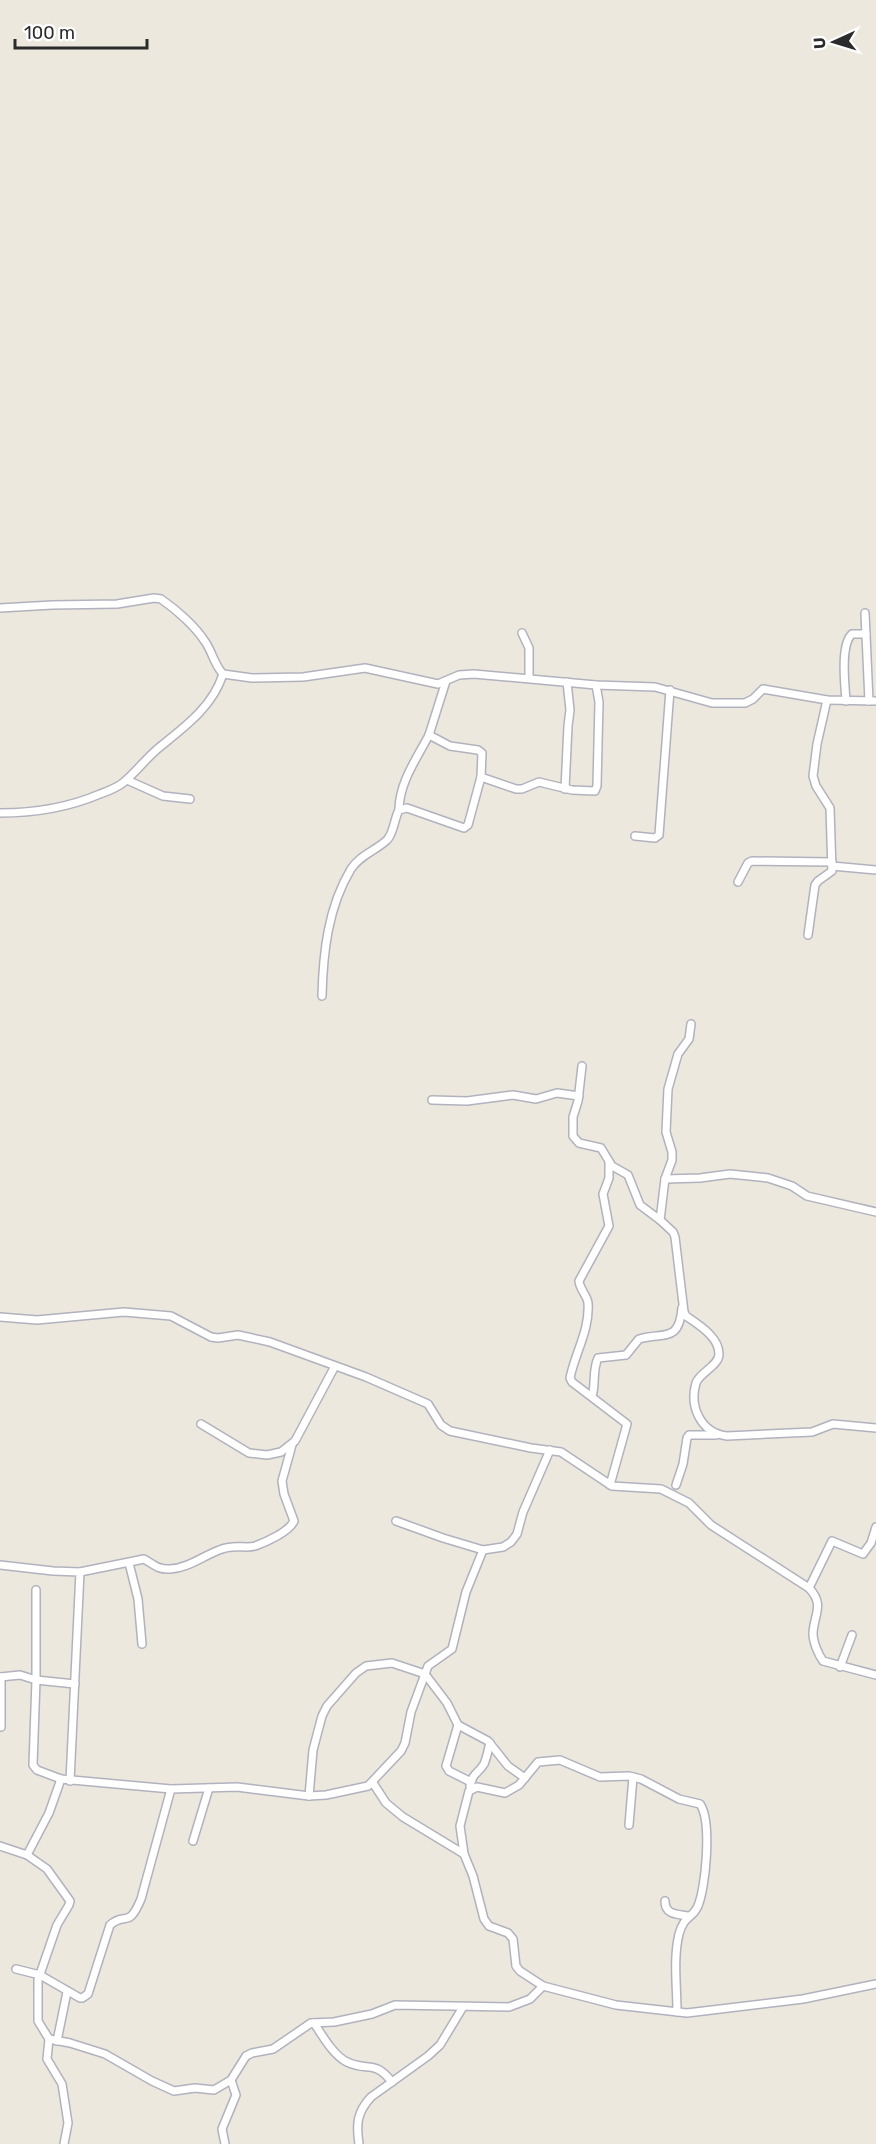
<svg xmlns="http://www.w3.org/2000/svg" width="876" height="2144" font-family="Rubik,sans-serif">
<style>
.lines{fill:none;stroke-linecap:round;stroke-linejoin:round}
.street-casing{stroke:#b1b2be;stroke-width:10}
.street{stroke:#fff;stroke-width:7}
</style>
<rect width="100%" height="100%" fill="#ece8de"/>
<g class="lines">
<defs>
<g id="street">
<path d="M0 608 52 605 117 604 154 598 161 599C177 610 196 627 206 643 213 654 214 664 223 674"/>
<path d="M865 613 869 701"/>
<path d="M522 633 529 648V678"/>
<path d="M846 701C845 685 840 645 852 634H866"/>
<path d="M481 777 516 789H522L539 782 572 790 595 791 597 786 599 702 596 685"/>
<path d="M127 780 163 796 190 799"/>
<path d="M565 789 568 726 570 710 567 682"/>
<path d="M399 810C399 783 417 758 429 735"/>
<path d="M0 813C35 813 67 808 100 794 108 791 117 788 124 782 137 771 147 757 161 746 186 726 213 706 223 674L252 678 303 677 365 668 438 684 459 675 474 674 596 685 655 687 712 703H745L753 699 763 689 827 700 876 701"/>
<path d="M635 836 655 838 659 835 670 690"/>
<path d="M832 866 876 870"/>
<path d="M738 882 748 863 752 861 832 862"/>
<path d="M808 935 815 885 818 881 832 871 830 808 816 786 813 776 817 744 827 700"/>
<path d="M322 996C323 953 328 907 351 869 360 855 375 851 387 840 394 833 394 819 399 810L407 808 464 828 468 825 481 777 482 753 478 750 450 746 429 735 446 681"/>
<path d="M582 1066 578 1101 573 1117V1136L579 1143 601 1148 612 1166 628 1175 640 1205 660 1220 665 1179 672 1160V1152L666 1132 668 1089 678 1054 689 1039 691 1024"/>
<path d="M432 1100 467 1101 513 1095 536 1099 557 1093 579 1096"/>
<path d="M609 1163V1178L603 1194 609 1226 579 1281C580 1290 587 1295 588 1303 590 1330 575 1353 570 1378L572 1382 627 1424 610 1485"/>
<path d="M665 1179 700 1178 730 1174 768 1178 792 1186 807 1196 876 1212"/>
<path d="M660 1220 673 1232 675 1237 684 1312 686 1316C699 1325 719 1337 719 1354 719 1366 700 1372 696 1383 689 1407 701 1433 727 1436L812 1432 833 1424 876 1428"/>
<path d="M0 1317 37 1320 124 1312 171 1316 211 1337 218 1338 238 1335 270 1342 366 1377 428 1404 441 1425 450 1431 531 1448 561 1452 612 1486 661 1489 689 1503 711 1525 809 1588C825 1605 814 1614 813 1633 813 1642 818 1654 823 1661L876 1675"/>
<path d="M592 1396C596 1384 592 1371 598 1358L626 1355 639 1339C664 1332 679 1343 682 1308"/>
<path d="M201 1424 249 1453 267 1455 281 1452 295 1441 335 1366"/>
<path d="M676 1485 683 1464 687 1438 689 1435H716"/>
<path d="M396 1521 443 1538 483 1550 503 1547 511 1542 517 1534 523 1512 550 1450"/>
<path d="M129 1563 138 1599 142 1644"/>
<path d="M0 1565 53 1571 80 1572 70 1781"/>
<path d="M80 1572 144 1559C153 1564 158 1570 170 1569 189 1568 204 1555 222 1549 235 1544 246 1549 255 1546 266 1542 289 1532 294 1521L284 1494 282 1481 292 1445"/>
<path d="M809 1588 832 1541 863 1554 871 1543 876 1527"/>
<path d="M36 1590V1680L33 1765 37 1770 61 1779"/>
<path d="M840 1667 852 1635"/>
<path d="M0 1677 20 1675 36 1680 75 1684"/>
<path d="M1 1677V1727"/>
<path d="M458 1725 446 1766 449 1771 471 1782"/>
<path d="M373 1783 386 1803 403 1817 464 1854 473 1876 484 1919 489 1926 508 1933 513 1939 516 1966 520 1971 543 1986 616 2005 687 2013 803 1999 876 1984"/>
<path d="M470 1786C473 1772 478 1774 484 1764 487 1757 488 1750 490 1743"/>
<path d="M309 1796 313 1750 322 1716 327 1706 356 1673 366 1666 392 1663 425 1674 447 1703 458 1725 488 1741 508 1766 525 1778"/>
<path d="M629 1825 633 1777"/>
<path d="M193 1841 209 1788"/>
<path d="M0 1846 27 1855 49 1813 61 1779 171 1789 237 1787 309 1796 326 1795 368 1786 401 1751 405 1743 411 1712 428 1666 452 1649 466 1592 483 1550"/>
<path d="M464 1854 460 1826 469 1791 477 1787 505 1793 519 1785 538 1762 560 1760 600 1777 629 1776 641 1779 679 1799 700 1804C712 1821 706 1890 697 1908 691 1919 684 1916 679 1934 673 1959 677 1986 677 2012"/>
<path d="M27 1855 47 1869 70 1901 69 1905 57 1925 38 1980V2021L49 2039 47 2059 62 2084 68 2123 64 2144"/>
<path d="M665 1901C665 1915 677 1914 688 1916"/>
<path d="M16 1969 40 1975 80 1998H82L88 1994 110 1925C126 1911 128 1930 141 1899L171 1789"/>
<path d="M314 2023C322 2035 333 2055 347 2062 368 2072 374 2059 392 2082"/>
<path d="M49 2039 70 2043 105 2054 152 2081 174 2091 195 2088 214 2090 231 2080 246 2056 252 2053 273 2049 311 2023 334 2022 372 2014 395 2005 509 2007 530 1999 543 1986"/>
<path d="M57 2041 67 1992"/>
<path d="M225 2144 222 2129 236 2095 231 2080"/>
<path d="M359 2144C356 2124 357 2112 371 2097L428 2056 440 2045 463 2007"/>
</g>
</defs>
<use href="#street" class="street-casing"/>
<use href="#street" class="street"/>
</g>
<g transform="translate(834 42) rotate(266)" stroke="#ffffff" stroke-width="4.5" paint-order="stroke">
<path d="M0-4.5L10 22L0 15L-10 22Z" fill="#2b2b2b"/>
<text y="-9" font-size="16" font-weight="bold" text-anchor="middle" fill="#2b2b2b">U</text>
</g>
<path d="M15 39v9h132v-9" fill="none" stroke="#2b2b2b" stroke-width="3"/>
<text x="24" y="39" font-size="18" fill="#2b2b2b" stroke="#ffffff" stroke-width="4.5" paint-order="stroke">100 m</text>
</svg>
